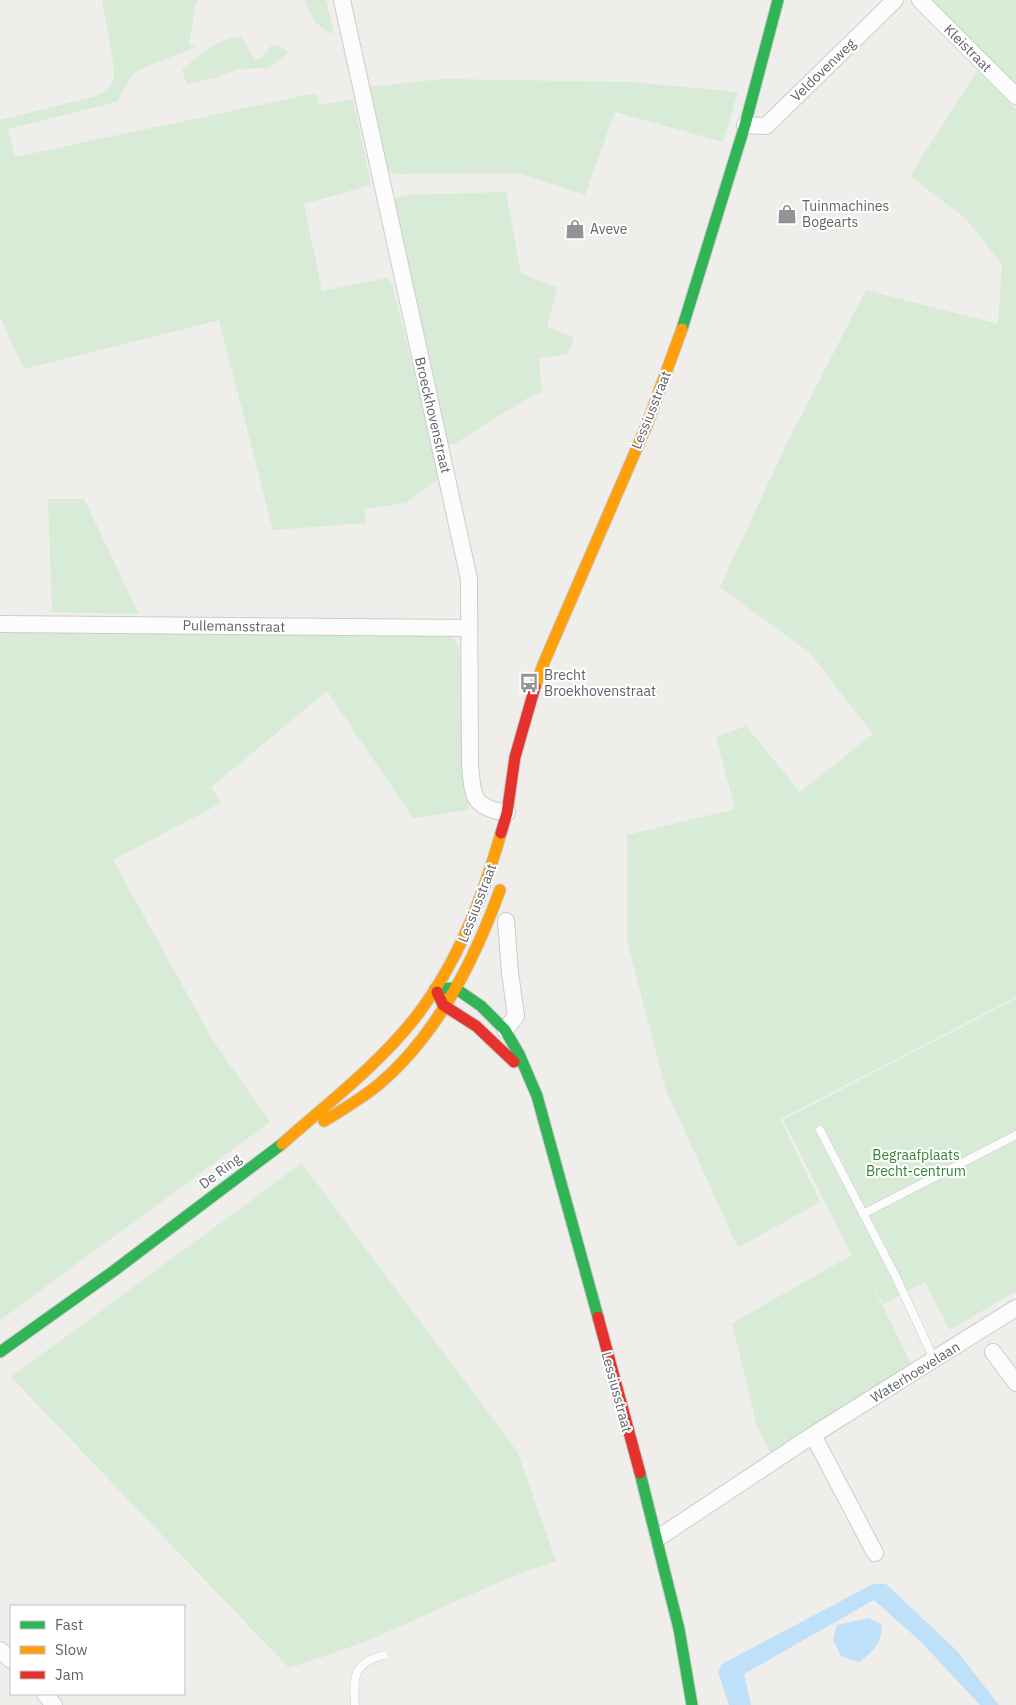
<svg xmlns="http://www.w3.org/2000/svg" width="1016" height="1705" font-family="'IBM Plex Sans',sans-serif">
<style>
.green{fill:#d8ebd6}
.water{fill:#bfe0f9}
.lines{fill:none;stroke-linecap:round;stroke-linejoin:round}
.lane-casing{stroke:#cbcccc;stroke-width:9}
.street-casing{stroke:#cbcccc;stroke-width:18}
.fast-casing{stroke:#cacacb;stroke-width:13}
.slow-casing{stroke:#cacacb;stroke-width:13}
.jam-casing{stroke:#cacacb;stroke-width:13}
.lane{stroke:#fdfcfc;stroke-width:8}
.street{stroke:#fdfcfc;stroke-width:16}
.fast{stroke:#30b455;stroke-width:11}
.slow{stroke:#ff9f0a;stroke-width:11}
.jam{stroke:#e5322d;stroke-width:11}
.labels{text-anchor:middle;stroke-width:4;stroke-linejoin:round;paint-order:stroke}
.street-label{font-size:14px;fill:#5f6368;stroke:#fff}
.poi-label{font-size:14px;fill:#5f6368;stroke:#fff;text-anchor:start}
.park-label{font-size:14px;fill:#348238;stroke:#fff}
</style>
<rect width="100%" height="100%" fill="#efeeea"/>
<g class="green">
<path d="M102 0H199L196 3 189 44 196 47 145 67 133 74 117 102 8 129 15 157 316 93 319 105 353 99 371 185 304 204 322 291 387 278 392 284 441 477 406 503 364 509 366 523 273 530 219 320 24 369 0 317V120L96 96C103 93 110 89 113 81 117 69 104 16 102 0Z"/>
<path d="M305 0H326L334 34C317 28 310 17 305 0Z"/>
<path d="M927 0H1016V87Z"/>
<path d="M241 36 255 60 262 58 272 45 282 47 289 53 268 68 239 69 215 78 187 84 182 70C200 55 216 39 241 36Z"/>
<path d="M977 71 1016 109V997L780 1119 820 1202 738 1248 666 1090 627 941V835L735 809 716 737 746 726 800 792 873 734 810 653 720 587 785 447 866 290 998 324 1002 264 965 218 910 176Z"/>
<path d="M442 79 631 82 738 92 723 142 615 112 585 195 518 173 395 174 385 168 368 87Z"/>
<path d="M506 192 521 274 557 287 547 327 574 337 568 354 539 358 542 393 531 396 454 444 445 445 393 204 396 198 405 195Z"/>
<path d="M48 499H84L139 614 52 612Z"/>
<path d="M0 629 440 633 455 639 460 653 464 772 469 810 413 818 327 691 211 787 221 803 113 860 212 1039 270 1122 0 1320Z"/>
<path d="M1016 999V1291L950 1330 925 1282 883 1304 862 1264 913 1368 771 1455 757 1427 732 1323 852 1255 783 1120Z"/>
<path d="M302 1163 518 1453 556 1561C489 1583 427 1616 361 1643 338 1652 313 1660 289 1668L11 1377Z"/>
</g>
<g class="water">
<path d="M873 1584H886L957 1651 999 1705H980L920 1641 874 1600 744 1674 751 1705H729L718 1672 722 1664Z"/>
<path d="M868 1618 881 1624C884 1642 872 1652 859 1662L841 1656 833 1640 837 1625Z"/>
</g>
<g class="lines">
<defs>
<g id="lane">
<path d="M820 1130 895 1275 934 1359"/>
<path d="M863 1214 1016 1135"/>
<path d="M355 1705C353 1677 353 1663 384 1655"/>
</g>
<g id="street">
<path d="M342 0 469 579 470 764C473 796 471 807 507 813"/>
<path d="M920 0 1016 96"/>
<path d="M745 125 766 126 895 0"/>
<path d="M0 624 468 628"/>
<path d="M505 1030 516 1016 510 973 506 921"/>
<path d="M993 1352 1016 1383"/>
<path d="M813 1435 875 1553"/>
<path d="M658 1538 813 1435 1016 1308"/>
<path d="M0 1650 11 1660"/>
<path d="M45 1694 54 1705"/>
</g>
<g id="fast">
<path d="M682 329 745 125 778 0"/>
<path d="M435 989 455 988 481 1006 505 1030 519 1054 537 1096 598 1317"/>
<path d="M0 1352 115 1270 282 1144"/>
<path d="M640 1473 679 1629 692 1705"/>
</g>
<g id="slow">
<path d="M535 687 545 660 646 427 682 329"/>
<path d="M324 1121C342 1110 361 1099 378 1085 437 1036 474 961 500 890"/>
<path d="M282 1144C327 1104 377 1066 415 1018 458 963 482 899 501 833"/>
</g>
<g id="jam">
<path d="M501 833 507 813 515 757 535 687"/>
<path d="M437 992 443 1005 476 1026 514 1062"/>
<path d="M598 1317 640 1473"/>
</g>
</defs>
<use href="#lane" class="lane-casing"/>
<use href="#street" class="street-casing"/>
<use href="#fast" class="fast-casing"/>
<use href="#slow" class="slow-casing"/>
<use href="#jam" class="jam-casing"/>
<use href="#lane" class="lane"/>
<use href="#street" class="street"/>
<use href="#fast" class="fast"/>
<use href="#slow" class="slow"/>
<use href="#jam" class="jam"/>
</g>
<defs>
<symbol id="shop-bare" viewBox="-9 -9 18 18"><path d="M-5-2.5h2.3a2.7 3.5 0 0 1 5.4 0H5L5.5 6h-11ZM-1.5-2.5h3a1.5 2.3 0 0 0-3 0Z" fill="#919496" stroke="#fff" stroke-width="2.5" paint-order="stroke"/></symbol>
<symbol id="bus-bare" viewBox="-9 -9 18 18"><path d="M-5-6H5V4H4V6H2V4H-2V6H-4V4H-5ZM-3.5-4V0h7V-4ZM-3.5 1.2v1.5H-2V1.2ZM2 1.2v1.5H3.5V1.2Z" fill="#919496" stroke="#fff" stroke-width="2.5" paint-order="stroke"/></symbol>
</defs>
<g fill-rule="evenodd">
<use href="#shop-bare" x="773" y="200" width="28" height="28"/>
<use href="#shop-bare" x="561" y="215" width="28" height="28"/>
<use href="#bus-bare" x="515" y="669" width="28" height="28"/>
</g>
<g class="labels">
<g class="street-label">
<text transform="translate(968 48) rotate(45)" y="5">Kleistraat</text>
<text transform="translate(823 70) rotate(-44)" y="5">Veldovenweg</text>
<text transform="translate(651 410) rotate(-68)" y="5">Lessiusstraat</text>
<text transform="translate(433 415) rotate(77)" y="5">Broeckhovenstraat</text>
<text transform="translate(234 626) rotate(1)" y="5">Pullemansstraat</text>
<text transform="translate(477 903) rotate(-69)" y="5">Lessiusstraat</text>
<text transform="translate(220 1171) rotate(-37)" y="5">De Ring</text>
<text transform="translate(915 1372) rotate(-32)" y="5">Waterhoevelaan</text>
<text transform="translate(617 1392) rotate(75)" y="5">Lessiusstraat</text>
</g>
<g class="poi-label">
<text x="802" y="211">Tuinmachines<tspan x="802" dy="16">Bogearts</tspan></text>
<text x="590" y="234">Aveve</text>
<text x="544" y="680">Brecht<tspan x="544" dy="16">Broekhovenstraat</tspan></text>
</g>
<g class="park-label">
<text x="916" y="1160">Begraafplaats<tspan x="916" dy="16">Brecht-centrum</tspan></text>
</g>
</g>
<rect x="10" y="1605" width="175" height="90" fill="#ffffff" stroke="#bfc1c3"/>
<rect x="20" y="1621" width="25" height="8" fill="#30b455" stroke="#bfc1c3"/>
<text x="55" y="1630" font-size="15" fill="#5f6368">Fast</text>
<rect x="20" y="1646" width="25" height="8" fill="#ff9f0a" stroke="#bfc1c3"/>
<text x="55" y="1655" font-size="15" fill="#5f6368">Slow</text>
<rect x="20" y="1671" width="25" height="8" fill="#e5322d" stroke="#bfc1c3"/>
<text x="55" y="1680" font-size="15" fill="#5f6368">Jam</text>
</svg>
